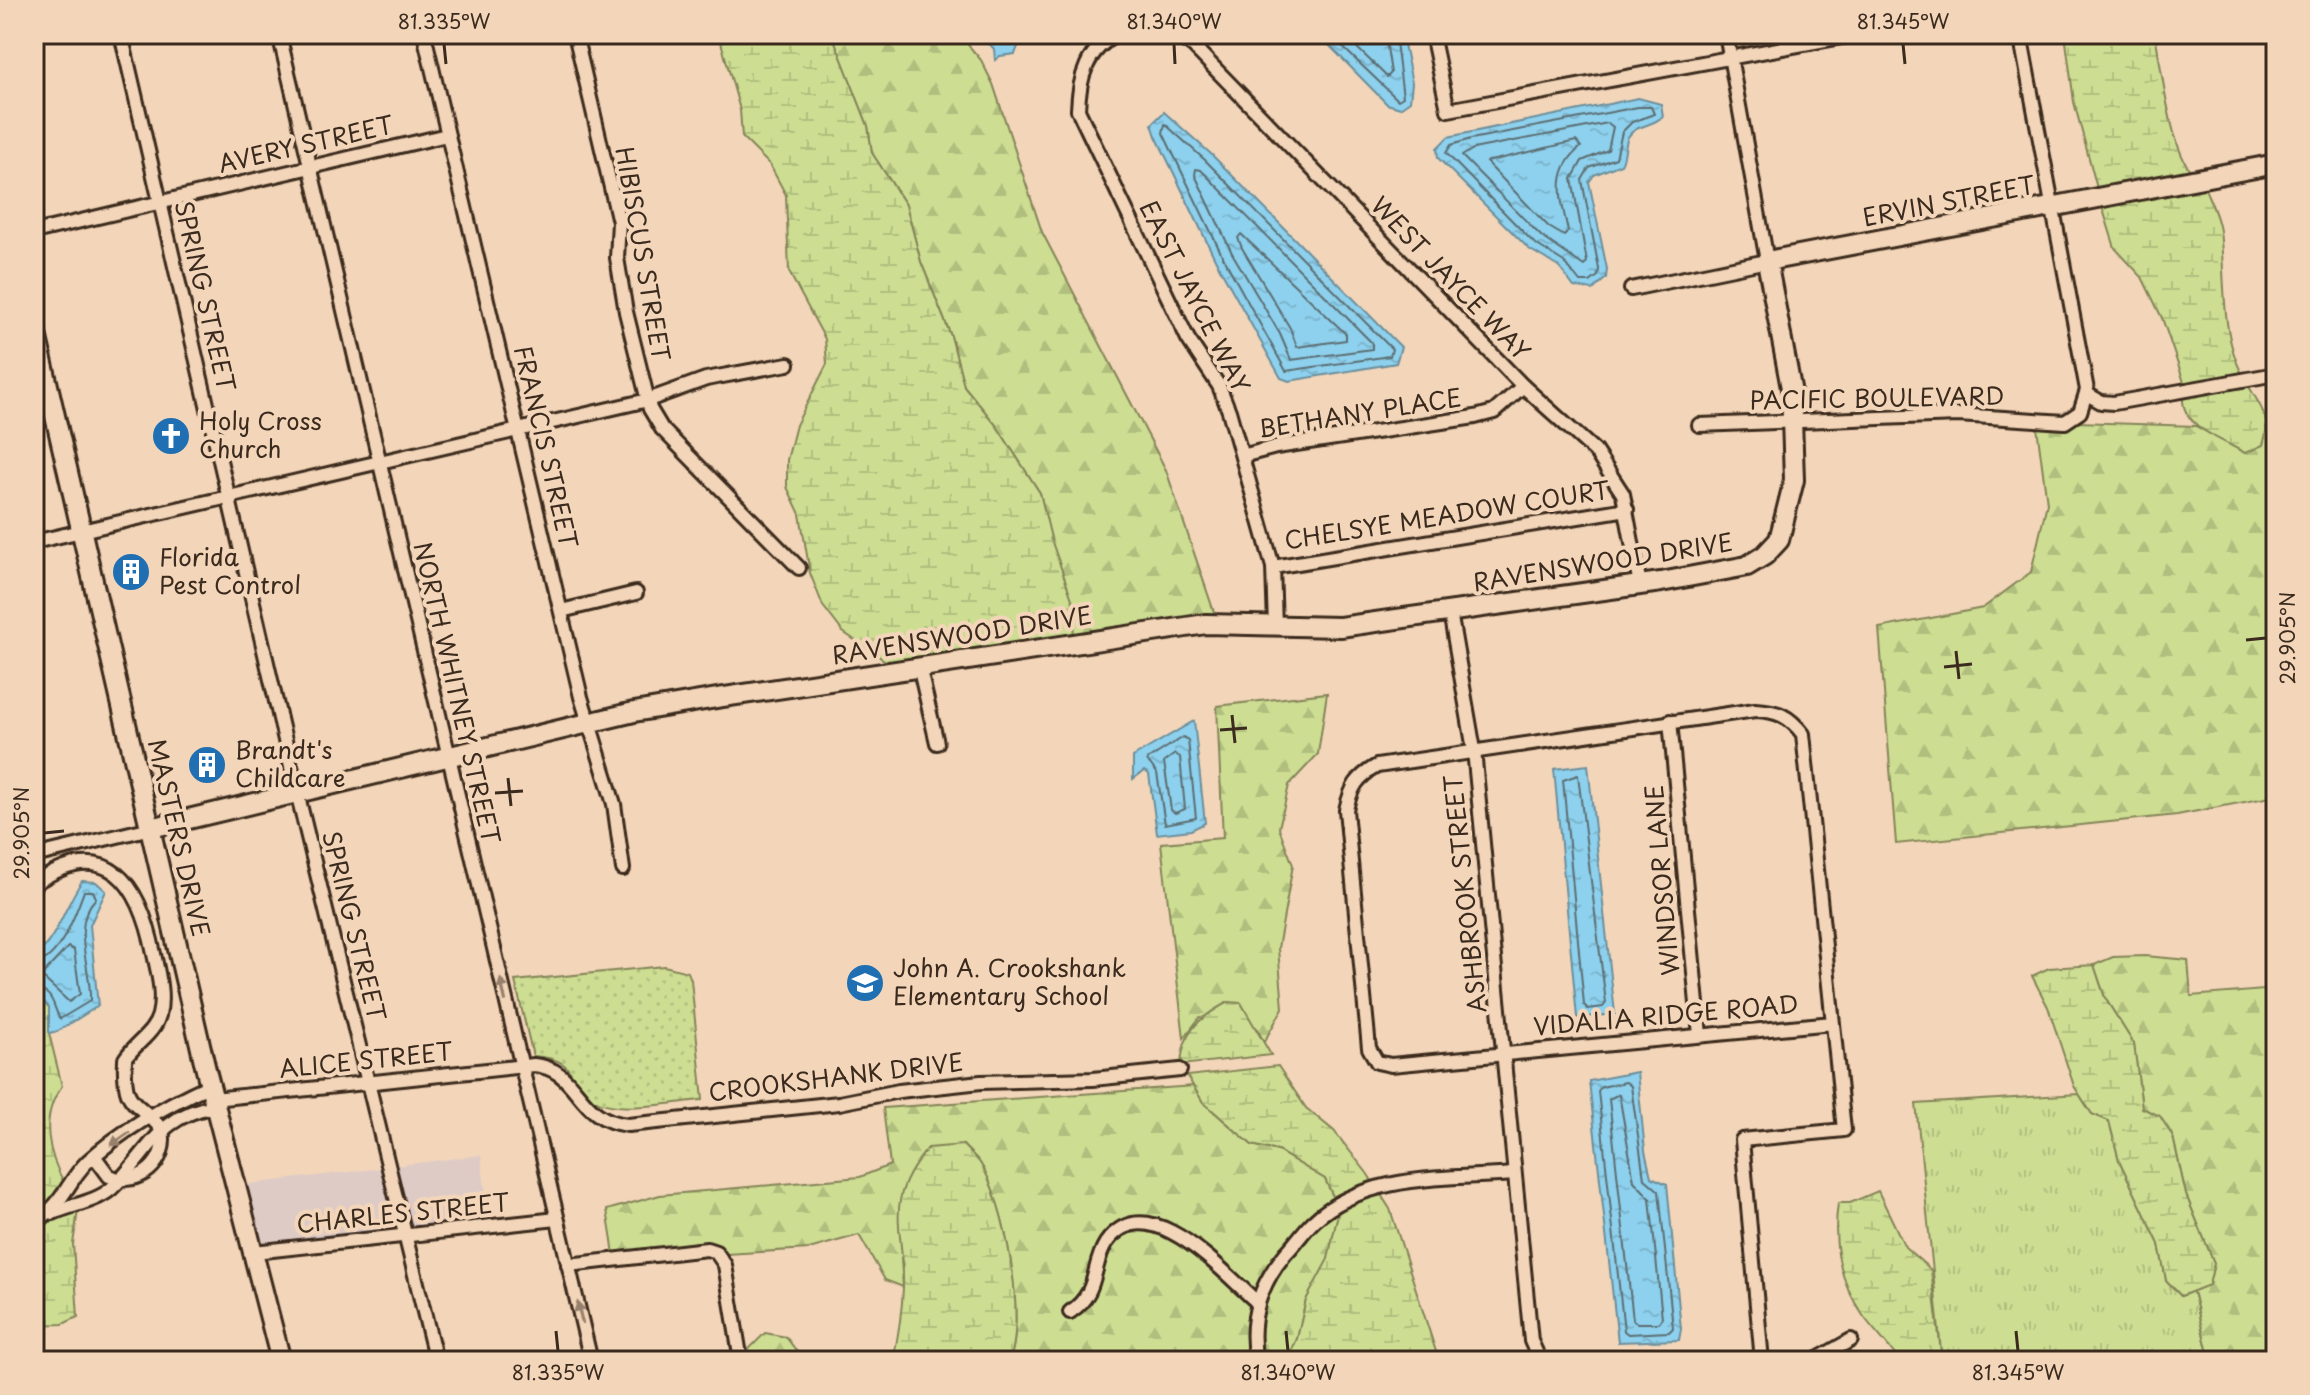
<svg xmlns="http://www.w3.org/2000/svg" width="2310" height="1395" font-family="'Playpen Sans',sans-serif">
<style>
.built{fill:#dfcbc6}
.grass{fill:url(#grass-tufts);stroke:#848458;stroke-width:2}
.forest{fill:url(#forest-firs);stroke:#848458;stroke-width:2}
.wetland{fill:url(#wetland-marsh);stroke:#848458;stroke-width:2}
.park{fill:url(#park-dots);stroke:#848458;stroke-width:2}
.water{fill:url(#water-ripples);stroke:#6c8e9b;stroke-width:2}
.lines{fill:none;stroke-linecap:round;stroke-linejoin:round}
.shore{stroke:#5c6d71;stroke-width:2}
.street-casing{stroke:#3b2a1e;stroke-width:18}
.secondary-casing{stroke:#3b2a1e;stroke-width:24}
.street{stroke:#f3d6b9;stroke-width:12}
.secondary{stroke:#f3d6b9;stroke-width:18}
.oneway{fill:#97806c}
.ticks{fill:none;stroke:#3b2a1e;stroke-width:3}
.labels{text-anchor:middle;stroke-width:8;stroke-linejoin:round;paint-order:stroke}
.street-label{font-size:24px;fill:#3b2a1e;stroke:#f3d6b9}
.poi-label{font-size:24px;fill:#3b2a1e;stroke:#f3d6b9;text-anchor:start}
.neatline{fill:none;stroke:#3b2a1e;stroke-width:3}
.ticks-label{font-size:20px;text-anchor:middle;fill:#3b2a1e}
</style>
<defs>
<pattern id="grass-tufts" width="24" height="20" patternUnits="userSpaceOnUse" patternTransform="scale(2)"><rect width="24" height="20" fill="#cdde93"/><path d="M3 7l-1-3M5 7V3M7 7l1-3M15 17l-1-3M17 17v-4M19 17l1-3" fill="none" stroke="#b1bf7e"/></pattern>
<pattern id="forest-firs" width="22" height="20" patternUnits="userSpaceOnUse" patternTransform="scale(2)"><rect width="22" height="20" fill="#cdde93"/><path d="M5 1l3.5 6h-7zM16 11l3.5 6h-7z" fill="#b1bf7e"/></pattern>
<pattern id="wetland-marsh" width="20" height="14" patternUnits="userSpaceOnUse" patternTransform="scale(2)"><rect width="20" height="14" fill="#cdde93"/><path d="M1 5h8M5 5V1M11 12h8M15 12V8" fill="none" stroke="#b1bf7e"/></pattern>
<pattern id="park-dots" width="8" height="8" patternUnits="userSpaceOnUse" patternTransform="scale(2)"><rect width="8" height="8" fill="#cdde93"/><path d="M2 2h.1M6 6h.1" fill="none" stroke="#b1bf7e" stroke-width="1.8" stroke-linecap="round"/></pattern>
<pattern id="water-ripples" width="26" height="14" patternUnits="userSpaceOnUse" patternTransform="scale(2)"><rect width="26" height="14" fill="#8dd1ee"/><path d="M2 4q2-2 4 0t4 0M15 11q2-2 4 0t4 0" fill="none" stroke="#7bb4cc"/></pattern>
</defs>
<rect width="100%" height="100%" fill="#f3d6b9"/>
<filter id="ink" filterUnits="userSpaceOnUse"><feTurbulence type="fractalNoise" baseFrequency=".0125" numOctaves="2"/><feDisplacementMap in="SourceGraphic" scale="16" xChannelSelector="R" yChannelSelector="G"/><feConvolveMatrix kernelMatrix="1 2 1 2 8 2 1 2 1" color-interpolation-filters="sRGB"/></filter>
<g filter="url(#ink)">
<g class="built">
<path d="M481 1155 489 1221 409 1230 393 1166Z"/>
<path d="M382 1168 398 1231 258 1246 241 1185Z"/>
</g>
<path class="grass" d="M2079 1094 2092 1114 2109 1121 2119 1160 2159 1244 2166 1280 2181 1296 2193 1291 2210 1361H1942L1916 1104Z"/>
<g class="forest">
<path d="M832 34H959L981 60 993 84 1042 232 1166 470 1216 618 1073 638 1040 493 996 425 964 386 951 336 921 262 906 205 872 153 868 126Z"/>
<path d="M2077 422 2196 426 2245 453 2268 428 2276 429V796L2177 815 1896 844 1879 628 1983 608 2031 572 2047 503 2037 427H2065Z"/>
<path d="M1327 693 1318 754 1289 785 1279 828 1293 865 1278 948 1283 1008 1264 1042 1256 1027 1200 1017 1184 1038 1161 843 1223 838 1217 706Z"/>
<path d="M2145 956 2188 960 2191 996 2276 989V1361H2210L2193 1291 2209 1284 2214 1263 2186 1195 2173 1137 2142 1108 2134 1044 2105 998 2094 965 2113 957Z"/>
<path d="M1194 1086 1203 1102 1252 1145 1278 1151 1325 1179 1339 1210 1328 1260 1306 1300 1297 1339 1287 1361H1009C1027 1321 1005 1200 980 1163 976 1157 968 1151 963 1145L901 1258 903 1287 885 1280 859 1235 809 1249 726 1254 715 1244 706 1243 614 1254 607 1210 660 1195 860 1177 890 1165 883 1108Z"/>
<path d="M765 1333 786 1337 804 1361H750L748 1350Z"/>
</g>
<g class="wetland">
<path d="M832 34 868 126 872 153 906 205 921 262 951 336 964 386 996 425 1040 493 1052 542 1075 608 1073 638 903 663 884 660 843 632 823 606 810 573 800 514 787 487V460L796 425 827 364 825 339 789 272 786 195 770 165 742 137 740 110 719 35Z"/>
<path d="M2065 34H2155C2162 70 2170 149 2193 174L2098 192 2074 102Z"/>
<path d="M2203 184C2209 199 2218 215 2220 231 2226 278 2220 331 2242 374L2185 385 2162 318 2142 277 2115 248 2101 203Z"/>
<path d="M2248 385C2261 407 2272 419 2263 445L2245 453C2224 440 2181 427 2183 397Z"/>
<path d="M2094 965 2105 998 2134 1044 2142 1108 2160 1116 2173 1137 2186 1195 2214 1263 2209 1285 2181 1296 2166 1280 2159 1244 2119 1160 2109 1121 2092 1114 2074 1086 2048 1007 2032 976 2049 968Z"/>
<path d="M39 997 49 1007V1033L62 1086C39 1117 48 1155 66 1186L52 1203 34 1216V998Z"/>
<path d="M1228 1002 1241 1003 1271 1055 1181 1065C1183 1030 1199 1018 1228 1002Z"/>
<path d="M1278 1066 1306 1108 1334 1131 1367 1173 1390 1209 1439 1361H1287L1297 1339 1306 1300 1328 1259 1339 1209 1325 1179 1278 1151 1252 1145 1203 1102 1187 1076Z"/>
<path d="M963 1145C968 1151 976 1157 980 1163 1005 1200 1027 1320 1009 1361H893C898 1337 902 1312 903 1288 905 1226 881 1204 928 1148Z"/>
<path d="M1878 1191 1905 1247 1931 1270 1942 1361H1899C1889 1345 1875 1332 1864 1317 1840 1283 1832 1244 1838 1203H1850Z"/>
<path d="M78 1210 73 1244 78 1317 63 1324 34 1325V1230Z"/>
</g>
<path class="park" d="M664 966 688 972 691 980 703 1100C674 1102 616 1115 591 1098 565 1081 581 1059 533 1056L515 981Z"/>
<g class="water">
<path d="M981 34H1023L1015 54 1000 56 995 60 994 49Z"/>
<path d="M1318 34H1402L1412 83 1410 101 1400 108 1387 104Z"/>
<path d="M1638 98 1661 104 1663 116C1653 127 1635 124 1628 137 1624 146 1626 156 1621 164L1594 175 1589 182 1607 269 1606 278 1593 290 1574 287 1559 267 1529 249 1438 158 1437 148 1448 137Z"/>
<path d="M1164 112 1211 154 1401 347 1396 363 1289 381 1281 378 1216 261 1156 136 1152 124Z"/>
<path d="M1194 721 1205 823 1191 830 1157 834 1149 774 1144 771 1133 779V757Z"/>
<path d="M1588 765 1615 1014 1577 1018 1554 769Z"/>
<path d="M82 881 96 882 106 891 90 925 98 1006 58 1031 49 1033V1007L39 997 34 998V958C59 936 64 907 82 881Z"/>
<path d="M1637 1072 1645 1151 1651 1177 1667 1184 1681 1329 1679 1340 1618 1342 1589 1081Z"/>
</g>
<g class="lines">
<g class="shore">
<path d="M1329 34 1398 100 1403 97 1395 34"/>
<path d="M1343 34 1387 77 1391 73 1385 34"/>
<path d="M1638 107H1651L1654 114 1632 122 1622 132 1616 158 1589 168 1582 180 1599 269 1598 276 1590 282H1580L1564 262 1534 243 1446 153 1451 145 1471 139Z"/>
<path d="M1608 123 1613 127 1608 150 1582 161 1572 179 1587 262 1584 266 1541 236 1462 156 1473 149Z"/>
<path d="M1165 124 1205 160 1379 336 1392 349 1390 356 1286 371 1223 257 1163 133Z"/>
<path d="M1576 141 1581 147C1551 171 1561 199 1568 231L1564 236 1549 227 1486 162Z"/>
<path d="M1196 169 1201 170 1372 343V349L1291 360 1280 334 1232 253 1195 175Z"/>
<path d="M1241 234 1346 334V340L1297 347 1290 328 1242 248 1238 238Z"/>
<path d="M1183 737 1188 740 1196 818 1165 824 1157 773 1147 760Z"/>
<path d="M1175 754 1180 757 1185 809 1175 813 1171 810 1164 762Z"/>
<path d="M1578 775 1606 1003 1603 1007 1588 1009 1584 1005 1563 780Z"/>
<path d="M68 947 74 950 80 994 69 1002 41 976Z"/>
<path d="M34 964C60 960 76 913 84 891H93L96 898C69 926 92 967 90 1001L60 1019C53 1008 54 989 34 990"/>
<path d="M1626 1082 1631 1086 1644 1178 1659 1191 1673 1328 1669 1332 1628 1334 1624 1331 1598 1091 1601 1087Z"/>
<path d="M1619 1094 1634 1181 1650 1198 1662 1318 1658 1323H1637L1633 1320 1609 1099Z"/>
</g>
<defs>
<g id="street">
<path d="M121 34 297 792 436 1361"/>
<path d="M279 34 591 1361"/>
<path d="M424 34 581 697 614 804 623 869"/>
<path d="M575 34 619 222 617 258 626 312 650 409 662 429 799 568"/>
<path d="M1118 34C1087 48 1079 78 1078 110L1188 339 1219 386 1229 411 1273 567 1275 626"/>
<path d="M1175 34 1193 46 1523 386 1595 451 1623 494 1640 585"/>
<path d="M1432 34 1448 110 1858 34"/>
<path d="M34 232 447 135"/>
<path d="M1631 289 1767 261 1726 34"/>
<path d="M2087 394 2101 402 2114 403 2276 374"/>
<path d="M1699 425 1958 415 2065 422 2080 412 2087 390 2020 34"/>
<path d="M1242 456 1276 447 1475 417 1494 412 1523 386"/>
<path d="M34 542 648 400 706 379 788 364"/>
<path d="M1273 567 1627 509"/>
<path d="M561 611 636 593"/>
<path d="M1450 612 1474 750 1531 1341 1540 1361"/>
<path d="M919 666 937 743"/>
<path d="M1670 721 1700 1035"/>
<path d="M34 856 151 828"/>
<path d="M34 884C108 834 140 884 154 954 158 973 164 995 159 1015 154 1034 135 1043 125 1059 123 1111 136 1097 162 1130 169 1162 139 1188 109 1176L95 1157"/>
<path d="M214 1099 534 1065C580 1069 575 1120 628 1125L839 1103 899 1091 981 1082 1093 1079 1180 1070"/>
<path d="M53 1213C71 1205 96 1202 111 1189 150 1153 157 1115 216 1106"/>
<path d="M34 1223C65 1203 66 1183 87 1162 122 1130 168 1104 210 1085"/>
<path d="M254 1252 557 1219"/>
<path d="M568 1265 707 1249 716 1252 725 1265 741 1361"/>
<path d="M1070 1312C1100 1292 1091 1266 1106 1243 1148 1184 1224 1274 1257 1302"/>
<path d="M1256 1361C1248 1320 1259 1285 1286 1253 1296 1243 1304 1230 1314 1221 1365 1173 1450 1179 1514 1174"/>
<path d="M1762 1361 1742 1140 1844 1130 1803 734C1789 716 1778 711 1755 710L1377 766C1357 777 1351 787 1346 810L1369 1048 1377 1062 1391 1065 1833 1023"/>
<path d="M1814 1361 1851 1340"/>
</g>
<g id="secondary">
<path d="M34 325 205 1066 281 1361"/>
<path d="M151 828 634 712 717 698 1206 624 1340 627 1661 582 1747 566 1765 555 1779 540 1794 480 1791 388 1767 261 2276 164"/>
</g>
</defs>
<use href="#street" class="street-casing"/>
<use href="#secondary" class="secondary-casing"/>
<use href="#street" class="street"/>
<use href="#secondary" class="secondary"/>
</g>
<defs><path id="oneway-solid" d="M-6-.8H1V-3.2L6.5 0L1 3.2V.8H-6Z" transform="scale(2)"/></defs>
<g class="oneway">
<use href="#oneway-solid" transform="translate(503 990) rotate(-103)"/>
<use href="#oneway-solid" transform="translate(120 1139) rotate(145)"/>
<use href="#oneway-solid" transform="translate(580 1313) rotate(-103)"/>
</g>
</g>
<path class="ticks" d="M444 44 446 64M1174 44 1175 64M1903 44 1905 64M2246 640 2266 638M1956 651 1959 679M1944 667 1972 664M1232 715 1235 743M1220 730 1247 728M508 778 511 806M495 793 523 791M44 833 64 831M556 1331 558 1351M1286 1331 1288 1351M2016 1331 2018 1351"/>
<defs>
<symbol id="church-disc" viewBox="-11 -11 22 22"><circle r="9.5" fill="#1f6fb2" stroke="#f3d6b9"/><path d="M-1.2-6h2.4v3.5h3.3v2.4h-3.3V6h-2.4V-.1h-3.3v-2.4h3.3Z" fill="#fff"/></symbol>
<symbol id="building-disc" viewBox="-11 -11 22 22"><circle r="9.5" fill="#1f6fb2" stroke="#f3d6b9"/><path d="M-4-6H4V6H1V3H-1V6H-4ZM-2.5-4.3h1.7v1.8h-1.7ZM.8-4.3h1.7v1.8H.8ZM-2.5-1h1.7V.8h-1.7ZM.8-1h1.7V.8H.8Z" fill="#fff"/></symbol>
<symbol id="school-disc" viewBox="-11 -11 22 22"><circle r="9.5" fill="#1f6fb2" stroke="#f3d6b9"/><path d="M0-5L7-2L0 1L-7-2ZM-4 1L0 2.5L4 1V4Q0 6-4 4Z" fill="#fff"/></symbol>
</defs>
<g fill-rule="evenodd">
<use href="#church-disc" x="149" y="414" width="44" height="44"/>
<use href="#building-disc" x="109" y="550" width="44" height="44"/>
<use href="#building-disc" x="185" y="743" width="44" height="44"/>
<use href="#school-disc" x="843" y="961" width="44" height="44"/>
</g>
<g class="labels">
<g class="street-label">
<text transform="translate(306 145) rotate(-13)" y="8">AVERY STREET</text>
<text transform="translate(1949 202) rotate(-11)" y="8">ERVIN STREET</text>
<text transform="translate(642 254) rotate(80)" y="8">HIBISCUS STREET</text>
<text transform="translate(1450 279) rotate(46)" y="8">WEST JAYCE WAY</text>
<text transform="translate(204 296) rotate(77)" y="8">SPRING STREET</text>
<text transform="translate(1194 297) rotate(63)" y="8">EAST JAYCE WAY</text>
<text transform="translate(1877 399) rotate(-1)" y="8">PACIFIC BOULEVARD</text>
<text transform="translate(1360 414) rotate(-9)" y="8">BETHANY PLACE</text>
<text transform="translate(545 447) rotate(77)" y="8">FRANCIS STREET</text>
<text transform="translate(1447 516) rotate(-9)" y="8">CHELSYE MEADOW COURT</text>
<text transform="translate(1603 563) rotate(-9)" y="8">RAVENSWOOD DRIVE</text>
<text transform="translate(962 636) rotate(-9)" y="8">RAVENSWOOD DRIVE</text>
<text transform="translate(456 693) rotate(77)" y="8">NORTH WHITNEY STREET</text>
<text transform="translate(178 838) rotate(77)" y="8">MASTERS DRIVE</text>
<text transform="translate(1663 880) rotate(-95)" y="8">WINDSOR LANE</text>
<text transform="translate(1466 894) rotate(-96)" y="8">ASHBROOK STREET</text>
<text transform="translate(353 926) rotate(76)" y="8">SPRING STREET</text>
<text transform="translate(1666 1016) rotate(-5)" y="8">VIDALIA RIDGE ROAD</text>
<text transform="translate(366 1061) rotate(-6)" y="8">ALICE STREET</text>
<text transform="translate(836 1078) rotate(-7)" y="8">CROOKSHANK DRIVE</text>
<text transform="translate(403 1214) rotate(-6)" y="8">CHARLES STREET</text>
</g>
<g class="poi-label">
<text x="199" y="430">Holy Cross<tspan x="199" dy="28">Church</tspan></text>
<text x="159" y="566">Florida<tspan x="159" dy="28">Pest Control</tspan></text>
<text x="235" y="759">Brandt's<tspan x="235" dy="28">Childcare</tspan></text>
<text x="893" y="977">John A. Crookshank<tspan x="893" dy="28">Elementary School</tspan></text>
</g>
</g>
<rect width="2310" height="1395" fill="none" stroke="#f3d6b9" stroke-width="88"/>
<rect x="44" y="44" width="2222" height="1307" class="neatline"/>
<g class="ticks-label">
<text x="444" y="29">81.335°W</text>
<text x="1174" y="29">81.340°W</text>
<text x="1903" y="29">81.345°W</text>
<text transform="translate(2288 638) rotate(-90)" y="7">29.905°N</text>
<text transform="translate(22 833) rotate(-90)" y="7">29.905°N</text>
<text x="558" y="1380">81.335°W</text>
<text x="1288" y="1380">81.340°W</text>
<text x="2018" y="1380">81.345°W</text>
</g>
</svg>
